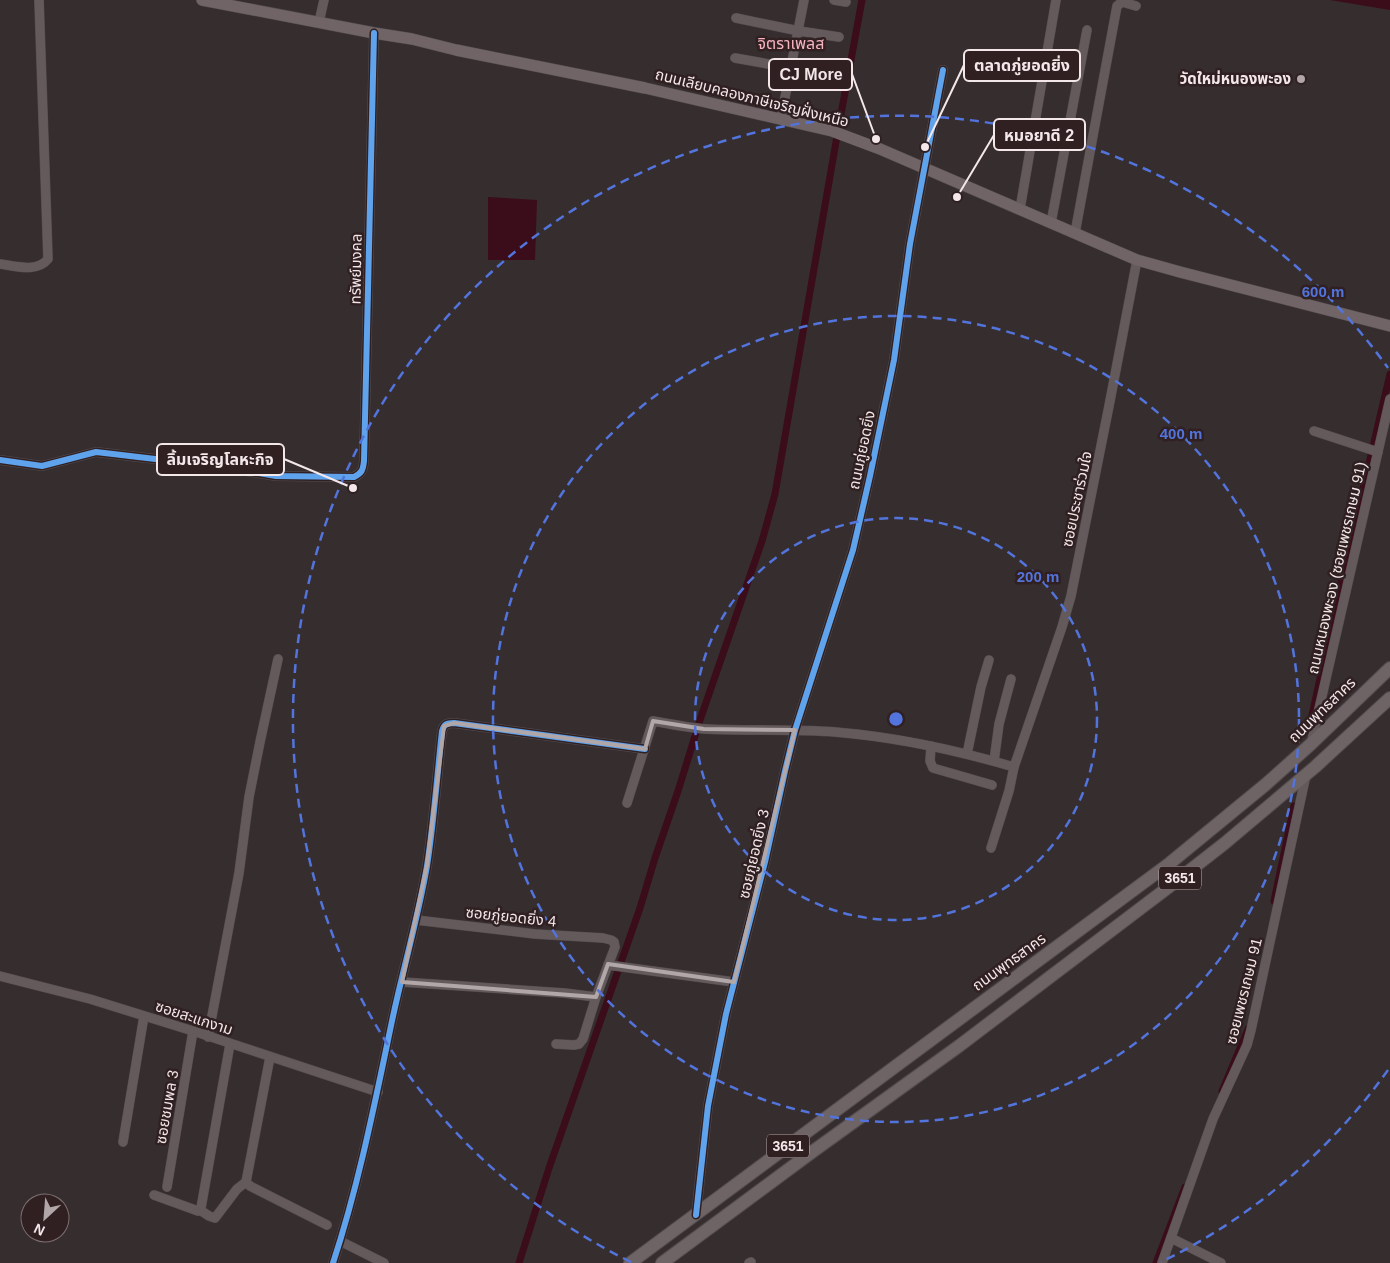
<svg xmlns="http://www.w3.org/2000/svg" width="1390" height="1263" font-family="Arial,'Noto Sans Thai',sans-serif">
<style>
.water{fill:#3b0c1a}
.lines{fill:none;stroke-linecap:round;stroke-linejoin:round}
.canal{stroke:#3b0c1a;stroke-width:7}
.street-casing{stroke:#534c4e;stroke-width:10}
.secondary-casing{stroke:#534c4e;stroke-width:12}
.primary-casing{stroke:#534c4e;stroke-width:14}
.street{stroke:#645a5c;stroke-width:9}
.secondary{stroke:#706466;stroke-width:11}
.primary{stroke:#6e6365;stroke-width:12}
.cycleway-casing{stroke:#302022;stroke-width:9}
.cycleway{stroke:#60a3ed;stroke-width:6}
.marked{fill:none;stroke:#b1a6a8;stroke-width:4;stroke-linejoin:round}
.ring{fill:none;stroke:#5274dc;stroke-width:2.5;stroke-dasharray:9 6}
.poi-dot{fill:#b1a6a8;stroke:#302022;stroke-width:2}
.labels{text-anchor:middle;stroke-width:5;stroke-linejoin:round;paint-order:stroke}
.shield{fill:#302022;stroke:#b8abad;stroke-width:1}
.shield-label{font-size:14px;font-weight:bold;fill:#f3e7e9}
.poi-label{font-size:15px;font-weight:bold;fill:#f3e7e9;stroke:#302022;text-anchor:end}
.street-label{font-size:15px;fill:#f3e7e9;stroke:#302022}
.neighbourhood-label{font-size:16px;fill:#f7b3be;stroke:#302022}
.centre{fill:#5274dc;stroke:#302022;stroke-width:2.5}
.ring-label{font-size:15px;text-anchor:middle;font-weight:bold;fill:#5274dc;stroke:#302022;stroke-width:5;stroke-linejoin:round;paint-order:stroke}
.leader{fill:none;stroke:#f3e7e9;stroke-width:2}
.callout-dot{fill:#f3e7e9;stroke:#302022;stroke-width:2}
.callout{fill:#302022;stroke:#f3e7e9;stroke-width:2}
.callout-label{font-size:16px;text-anchor:middle;font-weight:bold;fill:#f3e7e9}
</style>
<rect width="100%" height="100%" fill="#362d2f"/>
<g class="water">
<path d="M1330 0H1390V10Z"/>
<path d="M488 197 537 200 535 260H488Z"/>
</g>
<g class="lines">
<g class="canal">
<path d="M1309 729 1340 587 1390 374"/>
<path d="M1274 901 1294 806"/>
<path d="M1222 1091 1248 1029"/>
<path d="M519 1263 549 1168 640 908 655 858 678 791 700 720 762 541 775 494 837 136 862 0"/>
<path d="M1156 1263 1185 1187"/>
</g>
<defs>
<g id="street">
<path d="M834 0 846 2"/>
<path d="M736 18 799 31 839 37"/>
<path d="M319 22 324 0"/>
<path d="M735 58 830 75"/>
<path d="M781 118 804 0"/>
<path d="M1020 209 1056 0"/>
<path d="M1051 223 1087 30"/>
<path d="M1075 233 1117 6 1122 2 1136 6"/>
<path d="M0 264C15 266 37 273 48 259L39 0"/>
<path d="M1314 431 1378 452"/>
<path d="M0 460 42 466 96 452 223 467 276 476 354 477C362 473 363 470 364 461L374 33"/>
<path d="M1311 744 1390 399"/>
<path d="M931 746 930 761 933 768 992 785"/>
<path d="M967 754 981 687 989 660"/>
<path d="M994 761 999 724 1011 679"/>
<path d="M627 803 653 721C671 724 689 728 706 729 749 731 792 729 835 732 896 737 956 750 1014 767"/>
<path d="M991 848 1009 791 1014 767 1062 627 1071 596 1109 406 1137 260"/>
<path d="M416 920 535 934 603 938 611 940 614 942 615 947 596 997 583 1039 579 1044 574 1045 556 1044"/>
<path d="M608 965 734 982"/>
<path d="M0 976 90 999 193 1031 378 1092"/>
<path d="M402 982 564 993 596 997"/>
<path d="M208 1037 239 873 249 797 260 742 278 659"/>
<path d="M270 1057 246 1182 250 1186 327 1225"/>
<path d="M123 1142 144 1016"/>
<path d="M167 1187 193 1031"/>
<path d="M154 1195 198 1211 201 1208 230 1044"/>
<path d="M200 1210 209 1216 215 1218 237 1189 246 1182"/>
<path d="M696 1215 708 1106 726 1014 765 862 785 771 795 730 853 550 870 476 894 360 910 244 943 70"/>
<path d="M1171 1238 1221 1263"/>
<path d="M340 1241 384 1263"/>
<path d="M333 1263C359 1184 375 1102 392 1021 403 969 418 918 427 866 434 821 437 776 442 731 444 724 447 723 454 723L645 749"/>
<path d="M749 1263 751 1262"/>
<path d="M1162 1263 1213 1119 1247 1045 1251 1030 1306 775"/>
</g>
<path id="secondary" d="M202 0 374 33 412 39 456 50 645 88 832 131 880 149 1137 260 1180 272 1390 326"/>
<g id="primary">
<path d="M630 1263 1170 863 1265 785 1311 744 1390 668"/>
<path d="M662 1263 812 1152 959 1046 1170 886 1225 843 1315 767 1390 698"/>
</g>
</defs>
<use href="#street" class="street-casing"/>
<use href="#secondary" class="secondary-casing"/>
<use href="#primary" class="primary-casing"/>
<use href="#street" class="street"/>
<use href="#secondary" class="secondary"/>
<use href="#primary" class="primary"/>
<defs>
<g id="cycleway">
<path d="M0 460 42 466 96 452 223 467 276 476 354 477C362 473 363 470 364 461L374 33"/>
<path d="M696 1215 708 1106 726 1014 765 862 785 771 795 730 853 550 870 476 894 360 910 244 943 70"/>
<path d="M333 1263C359 1184 375 1102 392 1021 403 969 418 918 427 866 434 821 437 776 442 731 444 724 447 723 454 723L645 749"/>
</g>
</defs>
<use href="#cycleway" class="cycleway-casing"/>
<use href="#cycleway" class="cycleway"/>
</g>
<path class="marked" d="M653 721 704 729 795 730 734 982 608 964 596 997 402 982 427 865 444 726 454 723 645 749Z"/>
<g class="ring">
<circle cx="896" cy="719" r="201"/>
<circle cx="896" cy="719" r="403"/>
<path d="M1388 1070A604 604 0 0 1 1161 1262M631 1262A604 604 0 1 1 1388 368"/>
</g>
<circle class="poi-dot" cx="1301" cy="79" r="5"/>
<g class="labels">
<g class="shield">
<rect x="1159" y="866.5" width="42" height="23" rx="4"/>
<rect x="767" y="1134.5" width="42" height="23" rx="4"/>
</g>
<g class="shield-label">
<text x="1180" y="883">3651</text>
<text x="788" y="1151">3651</text>
</g>
<g class="poi-label">
<text x="1291" y="84">วัดใหม่หนองพะอง</text>
</g>
<g class="street-label">
<text transform="translate(752 98) rotate(14)" y="5">ถนนเลียบคลองภาษีเจริญฝั่งเหนือ</text>
<text transform="translate(356 269) rotate(-89)" y="5">ทรัพย์มงคล</text>
<text transform="translate(862 450) rotate(-78)" y="5">ถนนภู่ยอดยิ่ง</text>
<text transform="translate(1077 499) rotate(-78)" y="5">ซอยประชาร่วมใจ</text>
<text transform="translate(1337 568) rotate(-77)" y="5">ถนนหนองพะอง (ซอยเพชรเกษม 91)</text>
<text transform="translate(1322 710) rotate(-44)" y="5">ถนนพุทธสาคร</text>
<text transform="translate(754 854) rotate(-77)" y="5">ซอยภู่ยอดยิ่ง 3</text>
<text transform="translate(511 917) rotate(6)" y="5">ซอยภู่ยอดยิ่ง 4</text>
<text transform="translate(1009 962) rotate(-36)" y="5">ถนนพุทธสาคร</text>
<text transform="translate(1244 991) rotate(-76)" y="5">ซอยเพชรเกษม 91</text>
<text transform="translate(194 1018) rotate(18)" y="5">ซอยสะแกงาม</text>
<text transform="translate(167 1107) rotate(-80)" y="5">ซอยชมพล 3</text>
</g>
<g class="neighbourhood-label">
<text x="791" y="49">จิตราเพลส</text>
</g>
</g>
<circle cx="896" cy="719" r="8" class="centre"/>
<g class="ring-label">
<text x="1323" y="297">600 m</text>
<text x="1181" y="439">400 m</text>
<text x="1038" y="582">200 m</text>
</g>
<path class="leader" d="M925 147L964 65M876 139L852 74M957 197L994 135M353 488L284 459"/>
<g class="callout-dot">
<circle cx="925" cy="147" r="5"/>
<circle cx="876" cy="139" r="5"/>
<circle cx="957" cy="197" r="5"/>
<circle cx="353" cy="488" r="5"/>
</g>
<g class="callout">
<rect x="964" y="50" width="116" height="31" rx="5"/>
<rect x="769" y="59" width="83" height="31" rx="5"/>
<rect x="994" y="119" width="91" height="31" rx="5"/>
<rect x="157" y="444" width="127" height="31" rx="5"/>
</g>
<g class="callout-label">
<text x="1022" y="71">ตลาดภู่ยอดยิ่ง</text>
<text x="811" y="80">CJ More</text>
<text x="1039" y="141">หมอยาดี 2</text>
<text x="220" y="465">ลิ้มเจริญโลหะกิจ</text>
</g>
<g transform="translate(45 1218) rotate(206)"><circle r="24" fill="#302022" stroke="#7e7072"/>
<path d="M0-4L9 19L0 12L-9 19Z" fill="#b1a6a8"/>
<text y="-8" font-size="14" font-weight="bold" text-anchor="middle" fill="#f3e7e9">N</text>
</g>
</svg>
